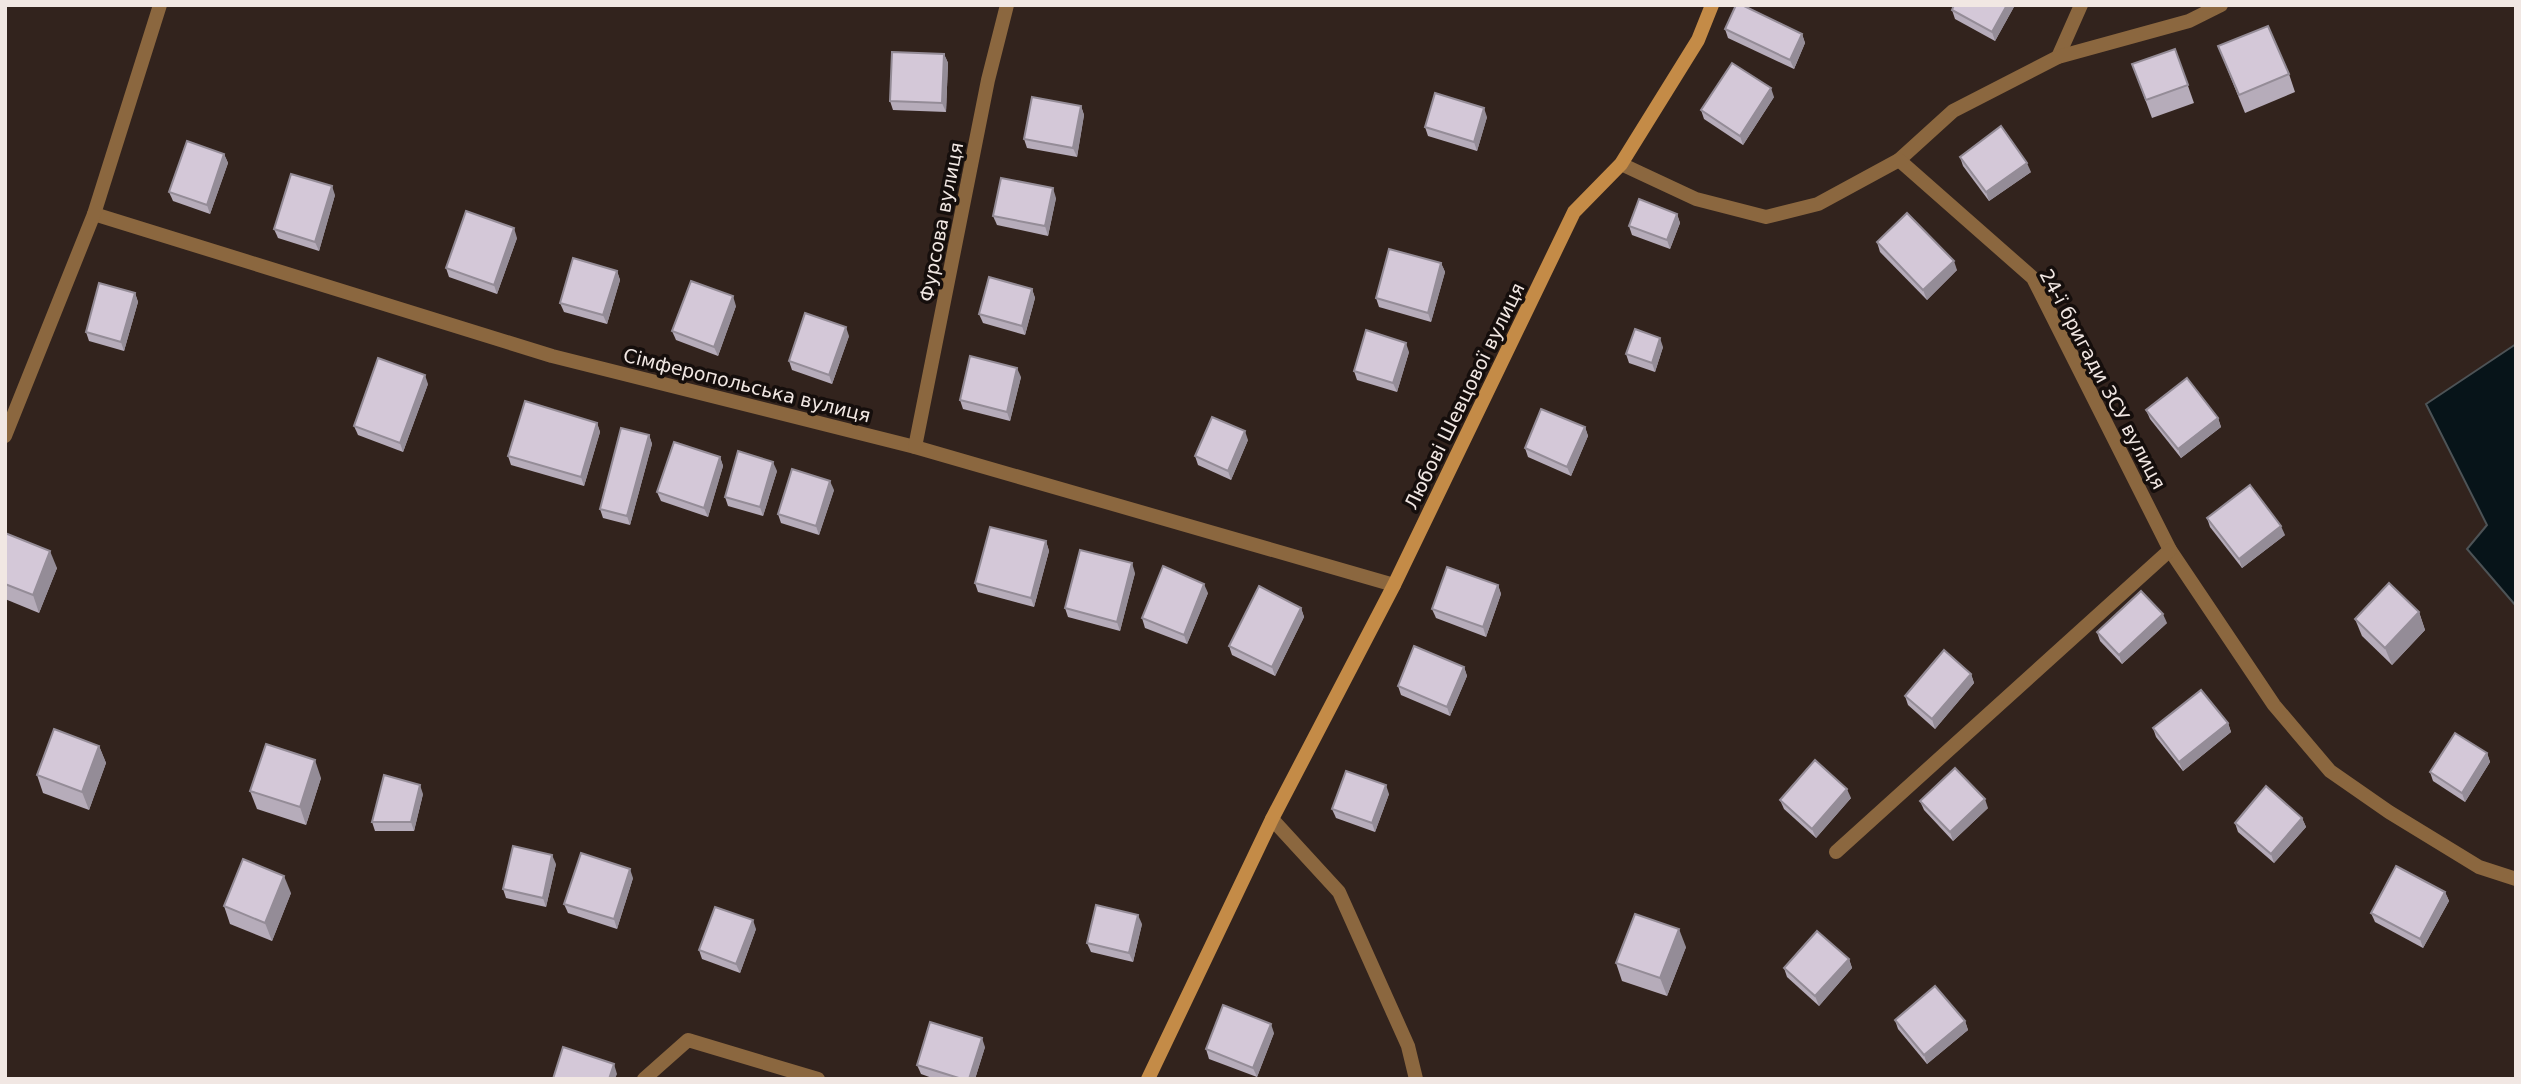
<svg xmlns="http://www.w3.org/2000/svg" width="2521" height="1084" font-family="'DejaVu Sans',sans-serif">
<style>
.water{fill:#071419;stroke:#4d5356;stroke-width:2}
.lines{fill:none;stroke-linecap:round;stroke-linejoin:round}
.street{stroke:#8b673f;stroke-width:14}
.secondary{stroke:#c48b47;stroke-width:14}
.wall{fill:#b6acba}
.shaded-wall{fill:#948c97}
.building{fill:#d4c8d8;stroke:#948c97;stroke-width:2}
.labels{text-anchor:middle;stroke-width:7;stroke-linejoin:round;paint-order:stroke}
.street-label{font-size:19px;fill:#f1e7e3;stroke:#150e0c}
</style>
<rect width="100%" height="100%" fill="#32231d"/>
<path class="water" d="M2516 344V606L2467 549 2487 525 2426 404Z"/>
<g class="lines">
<g class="street">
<path d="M2058 57 2081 5"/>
<path d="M1899 160 1953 111 2058 57 2189 21 2221 5"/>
<path d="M1621 164 1696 199 1766 217 1818 204 1899 160 2033 278 2170 550 2274 705 2330 771 2389 812 2479 867 2516 879"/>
<path d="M94 214 552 356 915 447 1394 585"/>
<path d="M5 436 94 214 160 5"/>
<path d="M915 447 988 80 1007 5"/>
<path d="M1272 819 1339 892 1408 1046 1416 1079"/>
<path d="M1836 852 2170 550"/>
<path d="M644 1079 688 1040 818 1079"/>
</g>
<path class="secondary" d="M1148 1079 1272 819 1394 585 1574 212 1621 164 1698 40 1712 5"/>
</g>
<g class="wall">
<path d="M1954 5H2015L1995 41 1955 19 1952 10Z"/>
<path d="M1725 29 1802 34 1805 43 1794 69 1728 38Z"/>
<path d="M2218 46 2289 74 2295 92 2245 113Z"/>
<path d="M2175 49 2194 103 2152 118 2132 64Z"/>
<path d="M944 54 948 63 946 112 893 110 890 101Z"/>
<path d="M1774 97 1743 145 1704 119 1701 110Z"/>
<path d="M1081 106 1084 115 1077 157 1027 148 1024 139Z"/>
<path d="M1487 117 1477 151 1428 136 1425 127Z"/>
<path d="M224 154 228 163 210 214 173 201 169 192Z"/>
<path d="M1960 157 2031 172 1989 201 1963 166Z"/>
<path d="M335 195 319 251 278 238 274 229Z"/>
<path d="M1056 198 1048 236 997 225 993 216Z"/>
<path d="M1677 214 1680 223 1670 249 1632 235 1629 226Z"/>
<path d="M517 238 497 294 449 277 446 268Z"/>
<path d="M1877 242 1957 270 1927 300 1880 252Z"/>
<path d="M1441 263 1445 272 1431 322 1379 307 1376 298Z"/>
<path d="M617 271 620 280 607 324 564 312 560 303Z"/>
<path d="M1032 289 1035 298 1025 335 983 323 979 314Z"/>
<path d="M135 293 138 302 124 351 89 341 86 332Z"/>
<path d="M736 306 718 356 676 340 672 331Z"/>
<path d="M849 336 832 384 792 370 789 361Z"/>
<path d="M1663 347 1655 372 1629 363 1626 354Z"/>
<path d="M1409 352 1397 392 1357 380 1354 371Z"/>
<path d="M1021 377 1010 421 963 409 960 400Z"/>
<path d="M428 384 403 452 358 435 354 426Z"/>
<path d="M2146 410 2218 418 2221 427 2181 458 2150 419Z"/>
<path d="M597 423 600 432 584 486 511 465 508 456Z"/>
<path d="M1585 427 1588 436 1571 476 1528 457 1525 448Z"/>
<path d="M649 435 652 444 630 525 603 518 600 509Z"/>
<path d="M1248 440 1231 480 1198 465 1195 456Z"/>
<path d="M720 457 723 466 708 517 661 501 657 492Z"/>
<path d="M777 471 763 516 728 506 725 497Z"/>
<path d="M834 490 819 535 781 523 778 514Z"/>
<path d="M2207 518 2285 535 2242 568 2210 527Z"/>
<path d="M5 533 57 568 39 613 5 599Z"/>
<path d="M1046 541 1049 551 1034 607 978 592 975 583Z"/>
<path d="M1135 573 1120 631 1068 617 1065 608Z"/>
<path d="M1498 585 1501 594 1486 637 1436 618 1432 609Z"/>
<path d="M1208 593 1187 644 1145 628 1142 618Z"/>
<path d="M1301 608 1304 617 1275 676 1232 655 1229 646Z"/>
<path d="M2419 612 2425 630 2392 665 2362 636 2355 619Z"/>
<path d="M2167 623 2122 664 2100 641 2097 632Z"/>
<path d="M1464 667 1467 676 1450 716 1401 695 1398 686Z"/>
<path d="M1971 674 1974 683 1935 729 1908 705 1905 696Z"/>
<path d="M2228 723 2231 732 2183 771 2156 737 2153 728Z"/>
<path d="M99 746 106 763 89 810 43 793 37 775Z"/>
<path d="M2487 753 2490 762 2465 802 2433 781 2430 772Z"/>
<path d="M321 778 306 825 257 809 250 791Z"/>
<path d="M423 794 414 831H375L372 822Z"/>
<path d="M1389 794 1375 832 1336 818 1332 809Z"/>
<path d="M1851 798 1816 838 1784 809 1780 800Z"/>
<path d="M1920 801 1988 808 1953 841 1924 810Z"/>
<path d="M2302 818 2306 827 2274 863 2238 832 2235 823Z"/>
<path d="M556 864 546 907 506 898 503 889Z"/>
<path d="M633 878 617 929 568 913 564 904Z"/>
<path d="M2445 892 2449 901 2423 948 2375 922 2371 913Z"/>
<path d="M291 893 272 941 230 924 224 906Z"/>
<path d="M1142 924 1133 962 1091 952 1087 943Z"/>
<path d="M756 929 740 973 702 959 699 950Z"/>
<path d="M1686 947 1667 996 1622 981 1616 963Z"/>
<path d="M1849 959 1852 968 1819 1006 1787 977 1784 968Z"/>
<path d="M1895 1020 1965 1021 1968 1030 1927 1064 1898 1029Z"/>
<path d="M1274 1033 1257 1077 1209 1059 1206 1049Z"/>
<path d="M985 1047 975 1079H935L921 1074 917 1065Z"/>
</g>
<g class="shaded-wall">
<path d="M2007 5H2015L1995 41 1992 32Z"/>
<path d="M1802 34 1805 43 1794 69 1790 60Z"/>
<path d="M944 54 948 63 946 112 942 103Z"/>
<path d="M1771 88 1774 97 1743 145 1740 136Z"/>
<path d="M1081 106 1084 115 1077 157 1073 148Z"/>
<path d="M1484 108 1487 117 1477 151 1474 142Z"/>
<path d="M224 154 228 163 210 214 207 205Z"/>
<path d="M2027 163 2031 172 1989 201 1986 192Z"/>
<path d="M332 186 335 195 319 251 315 242Z"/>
<path d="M1053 188 1056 198 1048 236 1045 226Z"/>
<path d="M1677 214 1680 223 1670 249 1667 240Z"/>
<path d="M514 228 517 238 497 294 494 285Z"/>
<path d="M1954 261 1957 270 1927 300 1923 290Z"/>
<path d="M1441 263 1445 272 1431 322 1428 313Z"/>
<path d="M617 271 620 280 607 324 603 315Z"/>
<path d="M1032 289 1035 298 1025 335 1022 326Z"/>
<path d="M135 293 138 302 124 351 121 342Z"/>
<path d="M733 296 736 306 718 356 714 347Z"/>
<path d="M846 327 849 336 832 384 829 375Z"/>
<path d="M1660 338 1663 347 1655 372 1652 363Z"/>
<path d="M1406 343 1409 352 1397 392 1393 383Z"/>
<path d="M1017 368 1021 377 1010 421 1007 412Z"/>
<path d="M425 375 428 384 403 452 400 443Z"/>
<path d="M2218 418 2221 427 2181 458 2178 449Z"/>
<path d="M597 423 600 432 584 486 581 477Z"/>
<path d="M1585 427 1588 436 1571 476 1567 467Z"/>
<path d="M1245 431 1248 440 1231 480 1228 471Z"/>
<path d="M649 435 652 444 630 525 627 516Z"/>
<path d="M720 457 723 466 708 517 704 508Z"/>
<path d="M773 462 777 471 763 516 760 507Z"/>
<path d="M830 481 834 490 819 535 816 526Z"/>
<path d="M2281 526 2285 535 2242 568 2239 559Z"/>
<path d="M1046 541 1049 551 1034 607 1031 598Z"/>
<path d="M50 551 57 568 39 613 33 595Z"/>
<path d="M1132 563 1135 573 1120 631 1117 622Z"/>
<path d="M1204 584 1208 593 1187 644 1184 635Z"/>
<path d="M1498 585 1501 594 1486 637 1483 627Z"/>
<path d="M1301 608 1304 617 1275 676 1272 667Z"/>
<path d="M2419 612 2425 630 2392 665 2385 648Z"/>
<path d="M2163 614 2167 623 2122 664 2119 655Z"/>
<path d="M1464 667 1467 676 1450 716 1447 707Z"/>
<path d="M1971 674 1974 683 1935 729 1932 719Z"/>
<path d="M2228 723 2231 732 2183 771 2179 762Z"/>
<path d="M99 746 106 763 89 810 82 792Z"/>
<path d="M2487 753 2490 762 2465 802 2462 793Z"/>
<path d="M315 760 321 778 306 825 300 807Z"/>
<path d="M420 785 423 794 414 831 411 822Z"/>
<path d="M1386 785 1389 794 1375 832 1372 823Z"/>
<path d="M1847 789 1851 798 1816 838 1812 829Z"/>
<path d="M1985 799 1988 808 1953 841 1950 832Z"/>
<path d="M2302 818 2306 827 2274 863 2271 854Z"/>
<path d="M552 855 556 864 546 907 543 898Z"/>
<path d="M630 869 633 878 617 929 614 919Z"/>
<path d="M284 876 291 893 272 941 265 923Z"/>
<path d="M2445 892 2449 901 2423 948 2420 939Z"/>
<path d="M1138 915 1142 924 1133 962 1129 953Z"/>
<path d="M753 920 756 929 740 973 736 964Z"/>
<path d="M1679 929 1686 947 1667 996 1660 978Z"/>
<path d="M1849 959 1852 968 1819 1006 1815 996Z"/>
<path d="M1965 1021 1968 1030 1927 1064 1924 1055Z"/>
<path d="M1271 1024 1274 1033 1257 1077 1253 1068Z"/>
<path d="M982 1038 985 1047 975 1079H969Z"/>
<path d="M614 1064 617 1074 615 1079H609Z"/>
</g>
<g class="building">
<path d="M1736 5H1742L1802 34 1790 60 1725 29Z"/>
<path d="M1954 5H2007L1992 32 1952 10Z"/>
<path d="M2268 26 2289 74 2239 95 2218 46Z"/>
<path d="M2175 49 2188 85 2146 100 2132 64Z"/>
<path d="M892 52 944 54 942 103 890 101Z"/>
<path d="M1732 63 1771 88 1740 136 1701 110Z"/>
<path d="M1435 93 1484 108 1474 142 1425 127Z"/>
<path d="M1032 97 1081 106 1073 148 1024 139Z"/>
<path d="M2001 126 2027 163 1986 192 1960 157Z"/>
<path d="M187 141 224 154 207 205 169 192Z"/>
<path d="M291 174 332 186 315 242 274 229Z"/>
<path d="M1001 178 1053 188 1045 226 993 216Z"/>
<path d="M1639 199 1677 214 1667 240 1629 226Z"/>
<path d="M466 211 514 228 494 285 446 268Z"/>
<path d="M1907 213 1954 261 1923 290 1877 242Z"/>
<path d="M1389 249 1441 263 1428 313 1376 298Z"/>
<path d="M573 258 617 271 603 315 560 303Z"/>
<path d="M989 277 1032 289 1022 326 979 314Z"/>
<path d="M691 281 733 296 714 347 672 331Z"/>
<path d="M99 283 135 293 121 342 86 332Z"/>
<path d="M805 313 846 327 829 375 789 361Z"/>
<path d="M1635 329 1660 338 1652 363 1626 354Z"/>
<path d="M1366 330 1406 343 1393 383 1354 371Z"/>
<path d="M970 356 1017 368 1007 412 960 400Z"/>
<path d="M378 358 425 375 400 443 354 426Z"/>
<path d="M2187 378 2218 418 2178 449 2146 410Z"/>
<path d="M525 401 597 423 581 477 508 456Z"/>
<path d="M1541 409 1585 427 1567 467 1525 448Z"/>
<path d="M1212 417 1245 431 1228 471 1195 456Z"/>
<path d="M621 428 649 435 627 516 600 509Z"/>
<path d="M674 442 720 457 704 508 657 492Z"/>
<path d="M738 451 773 462 760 507 725 497Z"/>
<path d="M792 469 830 481 816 526 778 514Z"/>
<path d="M2250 485 2281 526 2239 559 2207 518Z"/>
<path d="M990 527 1046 541 1031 598 975 583Z"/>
<path d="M5 533 50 551 33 595 5 584Z"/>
<path d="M1080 550 1132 563 1117 622 1065 608Z"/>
<path d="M1163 566 1204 584 1184 635 1142 618Z"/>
<path d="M1447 567 1498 585 1483 627 1432 609Z"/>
<path d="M2389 583 2419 612 2385 648 2355 619Z"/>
<path d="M1259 586 1301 608 1272 667 1229 646Z"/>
<path d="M2141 591 2163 614 2119 655 2097 632Z"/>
<path d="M1414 646 1464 667 1447 707 1398 686Z"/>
<path d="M1944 650 1971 674 1932 719 1905 696Z"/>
<path d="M2201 690 2228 723 2179 762 2153 728Z"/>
<path d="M54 729 99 746 82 792 37 775Z"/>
<path d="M2455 733 2487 753 2462 793 2430 772Z"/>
<path d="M266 744 315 760 300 807 250 791Z"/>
<path d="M1815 760 1847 789 1812 829 1780 800Z"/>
<path d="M1955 768 1985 799 1950 832 1920 801Z"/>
<path d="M1346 771 1386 785 1372 823 1332 809Z"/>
<path d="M384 775 420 785 411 822H372Z"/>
<path d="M2266 786 2302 818 2271 854 2235 823Z"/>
<path d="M513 846 552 855 543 898 503 889Z"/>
<path d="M581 853 630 869 614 919 564 904Z"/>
<path d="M243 859 284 876 265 923 224 906Z"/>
<path d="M2396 866 2445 892 2420 939 2371 913Z"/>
<path d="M1096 905 1138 915 1129 953 1087 943Z"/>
<path d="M715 907 753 920 736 964 699 950Z"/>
<path d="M1635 914 1679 929 1660 978 1616 963Z"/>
<path d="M1817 931 1849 959 1815 996 1784 968Z"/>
<path d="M1935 986 1965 1021 1924 1055 1895 1020Z"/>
<path d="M1223 1005 1271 1024 1253 1068 1206 1049Z"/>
<path d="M930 1022 982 1038 969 1079H962L917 1065Z"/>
<path d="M563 1047 614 1064 609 1079H553Z"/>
</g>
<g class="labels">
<g class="street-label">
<text transform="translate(941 222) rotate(-79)" y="7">Фурсова вулиця</text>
<text transform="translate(2103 379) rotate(62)" y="7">24-ї бригади ЗСУ вулиця</text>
<text transform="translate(747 385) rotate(14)" y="7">Сімферопольська вулиця</text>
<text transform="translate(1464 396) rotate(-64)" y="7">Любові Шевцової вулиця</text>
</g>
</g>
<rect width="2521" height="1084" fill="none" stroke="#f1e7e3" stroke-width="14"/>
</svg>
